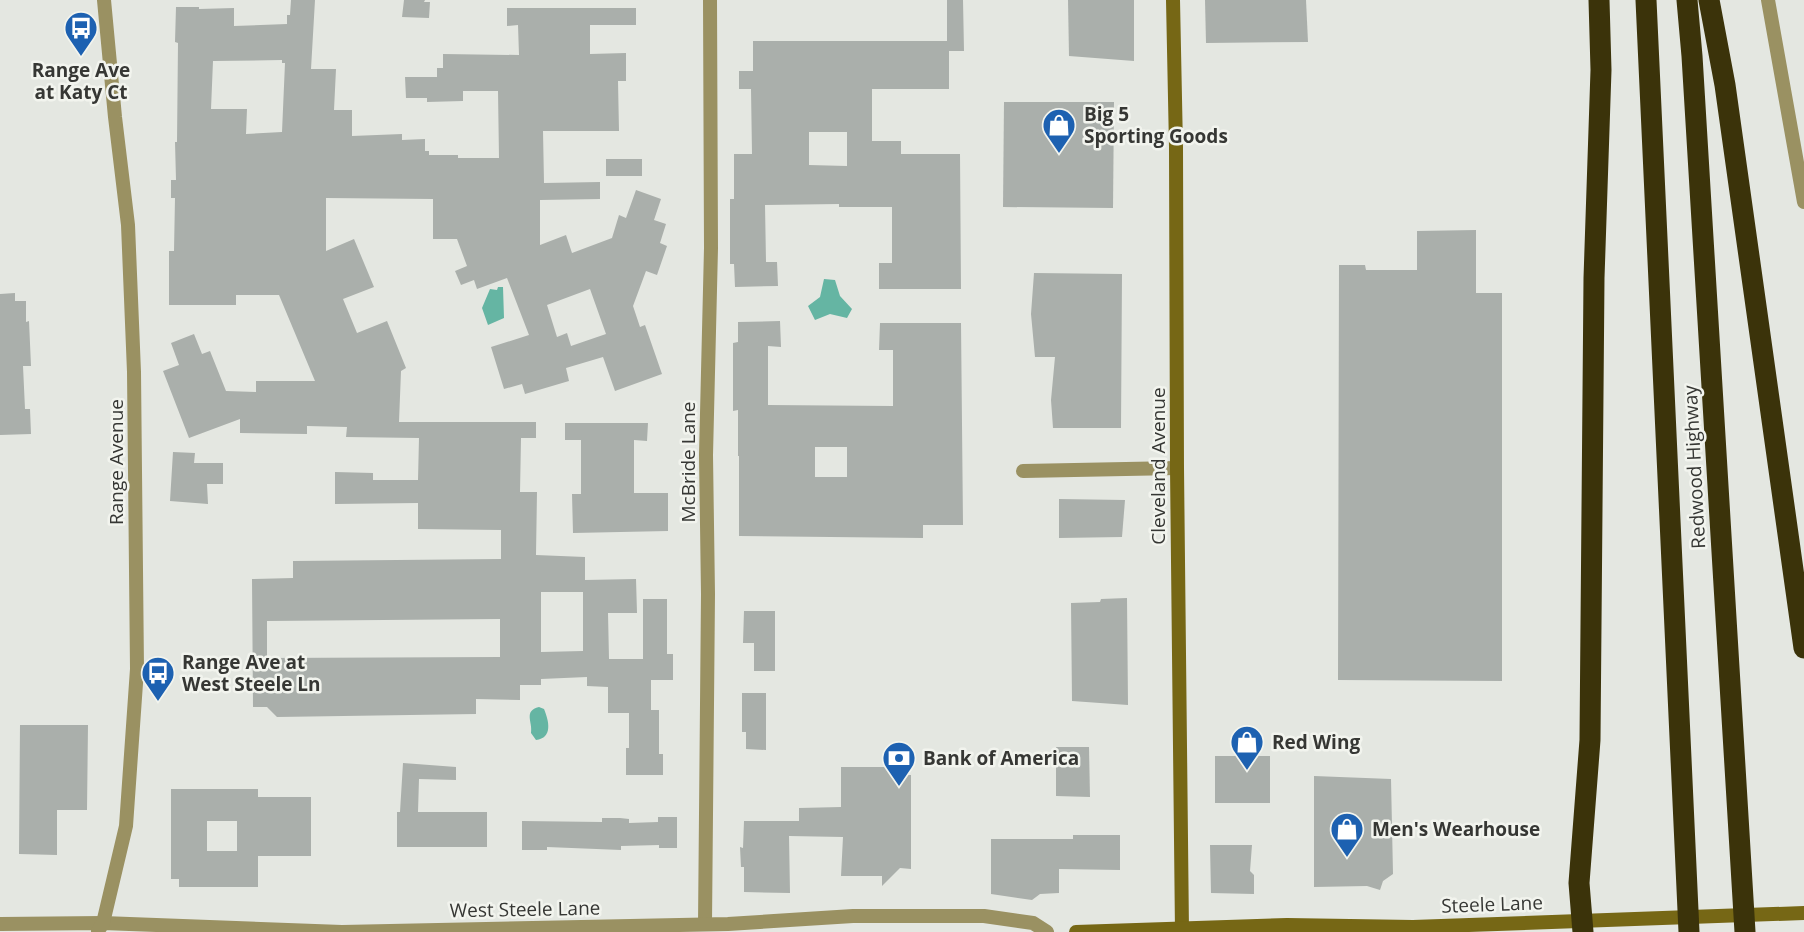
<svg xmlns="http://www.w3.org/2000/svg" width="1804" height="932" font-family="'Open Sans',sans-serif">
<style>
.water{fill:#65b5a3}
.building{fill:#aaafab;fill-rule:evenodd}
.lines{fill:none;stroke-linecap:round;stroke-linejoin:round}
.minor{stroke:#9a9162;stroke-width:14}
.tertiary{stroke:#9a9162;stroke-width:14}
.secondary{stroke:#766715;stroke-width:14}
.motorway{stroke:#3b330a;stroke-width:21}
.labels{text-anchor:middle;stroke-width:5;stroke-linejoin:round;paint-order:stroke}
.poi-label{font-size:19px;font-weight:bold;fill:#363734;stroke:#f2f4ee;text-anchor:start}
.street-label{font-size:19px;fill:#363734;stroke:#f2f4ee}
</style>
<rect width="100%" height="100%" fill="#e4e7e1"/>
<g class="water">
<path d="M824 279 835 280 840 296 852 309 847 318 830 314 815 320 808 306 820 297Z"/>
<path d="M498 287H503L504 318 488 325 482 308 490 289 497 290Z"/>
<path d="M539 707 544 709C549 721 553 738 536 740L531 733C533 722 523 711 539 707Z"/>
</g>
<g class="building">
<path d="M291 0H315L311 69H336L334 110H352V136L402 134V140L425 139V151H429V155H458V158H499L498 91H463V101L427 102V98H406L405 77H437V68H443V54L519 55 518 25 507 26V8H636V25H590V54L626 53V81H618L619 131H543L544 183 600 182V199L540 200V245L566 235 572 253 612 238 619 215 626 218 636 190 661 199 654 220 666 224 660 243 667 246 657 275 646 271 633 306 640 327 645 325 662 374 615 391 603 357 566 368 569 381 525 394 522 384 504 389 491 347 529 335 507 278 477 289 474 280 461 285 455 271 467 266 457 239H433V199L326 198V251L354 239 374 287 343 299 357 333 387 321 406 368 401 371 399 422H536V438H521L520 492H537L536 555 585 557V580L636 579 637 613H608L609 659H643V599H667V654H673V680H651V710H659V754H663V775H626V748H629V713H608V687L587 686V677L541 679V685H520V700L476 699V714L277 717 267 707H253L252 579 293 578V561L501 559V530L418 529V503L335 504V472L373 473V480H418L419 438 346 437 347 427 307 426V434L240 433V419L189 438 163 371 179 365 171 343 194 334 202 354 210 351 226 391 256 392V381H315L279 295H236V305H169V251H174L175 198H171V180H176L175 142H177L178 43 175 42 176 7H199V9L234 8V26L287 24V15H290ZM282 60V63H285L282 132 246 134 247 109H211L213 61ZM590 289 606 334 571 346 567 333 557 337 547 305ZM541 592H583V651L541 652ZM500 619V657L267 658V621Z"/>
<path d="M404 0H425L424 2H430L429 18 402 17Z"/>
<path d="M947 0H963L964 51H949V89H872V141H901V154H960L961 289H879V263H892V207H839V204L765 205 766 262H777L778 286 735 287 734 264H730V199H734V154H752L751 89H739V71H753V41H947ZM809 132H847V166L809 165Z"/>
<path d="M1068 0H1134V61L1069 56Z"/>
<path d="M1205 0H1306L1308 42 1206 43Z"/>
<path d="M1004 102H1114L1113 208 1003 207Z"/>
<rect x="606" y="159" width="36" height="17"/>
<path d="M1476 230V293H1502V681L1338 680 1339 265H1365L1366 270H1417V231Z"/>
<path d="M1034 273 1122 274 1121 428H1053L1051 400 1055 357H1035L1031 314Z"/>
<path d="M15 293V301H26V322L29 321 31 366H23L25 409H30L31 434 0 435V294Z"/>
<path d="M780 321 781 347 768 346V405L893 406V350H879L880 323H961L963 525H923V538L739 536V456H738V410L733 411V343L738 342V322ZM815 447H847V477H815Z"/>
<path d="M565 423H648L647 441 634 440V493H668V531L573 533 572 494H581V440H565Z"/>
<path d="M173 452 195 453 194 463H223V484H207L208 504 170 501Z"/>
<path d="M1059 499 1125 500 1122 537 1059 538Z"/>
<path d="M1127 598 1128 705 1072 701 1071 603 1100 602 1101 599Z"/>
<path d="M744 611H775V671H754V643H743Z"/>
<path d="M742 693H766V750L746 749V732H742Z"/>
<path d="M20 725H88L87 810H57V855L19 854Z"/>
<path d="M1056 747H1089L1090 797 1056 796Z"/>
<rect x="1215" y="756" width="55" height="47"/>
<path d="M403 763 456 767V780L419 779 418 812H487V847H397V812H400Z"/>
<path d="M841 767H893L900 775H911V869L900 868 882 886V876H841L843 837 789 836 790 893 744 892V867H741L740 847 743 848 744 821H799V808L841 807Z"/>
<path d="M1314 776 1391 779 1393 874 1383 881 1380 890 1367 886 1314 887Z"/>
<path d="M171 789H258V797H311V856H258V887H179V879H171ZM207 821H237V851H207Z"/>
<path d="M658 817H677V848H659V845L621 846V850L547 847V850H522V821L602 822V818H620L629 819V823L658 822Z"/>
<path d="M1073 835H1120V870L1059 869V893L1040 894 1032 900 991 894V839H1073Z"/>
<path d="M1210 845H1252L1250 871 1254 875V894L1211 893Z"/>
</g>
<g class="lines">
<g class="minor">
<path d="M1023 471 1177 468"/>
<path d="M705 924 708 594 706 455 711 248 710 0"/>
</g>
<g class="tertiary">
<path d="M1768 0 1804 202"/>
<path d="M0 924 103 923 342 932 728 924 853 916H984L1033 923 1047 932"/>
<path d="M98 931 103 923 126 826 137 669 134 372 128 225 115 117 104 0"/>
</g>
<g class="secondary">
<path d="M1173 0 1176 147 1177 468 1182 932"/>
<path d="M1076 932 1287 925 1413 927 1804 913"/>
</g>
<g class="motorway">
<path d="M1646 0 1689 932"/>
<path d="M1687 0 1692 56 1745 932"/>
<path d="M1709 0 1725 85 1804 648"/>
<path d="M1583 932 1579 883 1590 740 1594 278 1601 70 1599 0"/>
</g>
</g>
<defs>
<symbol id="bus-pin" viewBox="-11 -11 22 30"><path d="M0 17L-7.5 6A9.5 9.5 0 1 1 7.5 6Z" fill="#1d61b1" stroke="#f2f4ee"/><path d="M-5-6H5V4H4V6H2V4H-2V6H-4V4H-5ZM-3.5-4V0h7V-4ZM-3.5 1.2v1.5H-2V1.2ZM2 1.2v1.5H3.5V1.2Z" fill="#fff"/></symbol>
<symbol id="shop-pin" viewBox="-11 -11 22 30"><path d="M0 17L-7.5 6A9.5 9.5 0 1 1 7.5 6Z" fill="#1d61b1" stroke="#f2f4ee"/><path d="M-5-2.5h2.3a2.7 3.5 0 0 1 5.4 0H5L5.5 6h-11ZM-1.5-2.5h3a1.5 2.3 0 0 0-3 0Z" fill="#fff"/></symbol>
<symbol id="bank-pin" viewBox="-11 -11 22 30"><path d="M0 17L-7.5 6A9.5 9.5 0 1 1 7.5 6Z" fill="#1d61b1" stroke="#f2f4ee"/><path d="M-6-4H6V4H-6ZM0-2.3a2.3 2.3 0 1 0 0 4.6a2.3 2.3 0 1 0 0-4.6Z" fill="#fff"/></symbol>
</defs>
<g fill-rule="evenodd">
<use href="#bus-pin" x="62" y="9" width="38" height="52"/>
<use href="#shop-pin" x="1040" y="106" width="38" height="52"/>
<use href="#bus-pin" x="139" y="654" width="38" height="52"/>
<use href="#shop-pin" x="1228" y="723" width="38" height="52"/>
<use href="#bank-pin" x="880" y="739" width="38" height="52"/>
<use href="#shop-pin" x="1328" y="810" width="38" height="52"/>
</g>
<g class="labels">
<g class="poi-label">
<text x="81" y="77" text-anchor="middle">Range Ave<tspan x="81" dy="22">at Katy Ct</tspan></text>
<text x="1084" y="121">Big 5<tspan x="1084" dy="22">Sporting Goods</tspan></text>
<text x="182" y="669">Range Ave at<tspan x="182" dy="22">West Steele Ln</tspan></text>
<text x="1272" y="749">Red Wing</text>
<text x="923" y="765">Bank of America</text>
<text x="1372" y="836">Men's Wearhouse</text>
</g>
<g class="street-label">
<text transform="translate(116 462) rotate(-90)" y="7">Range Avenue</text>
<text transform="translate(688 462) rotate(-90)" y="7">McBride Lane</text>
<text transform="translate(1158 466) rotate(-90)" y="7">Cleveland Avenue</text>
<text transform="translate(1694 467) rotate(-93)" y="7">Redwood Highway</text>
<text transform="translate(1492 904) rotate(-2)" y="7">Steele Lane</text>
<text transform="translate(525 909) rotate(-1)" y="7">West Steele Lane</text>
</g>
</g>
</svg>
